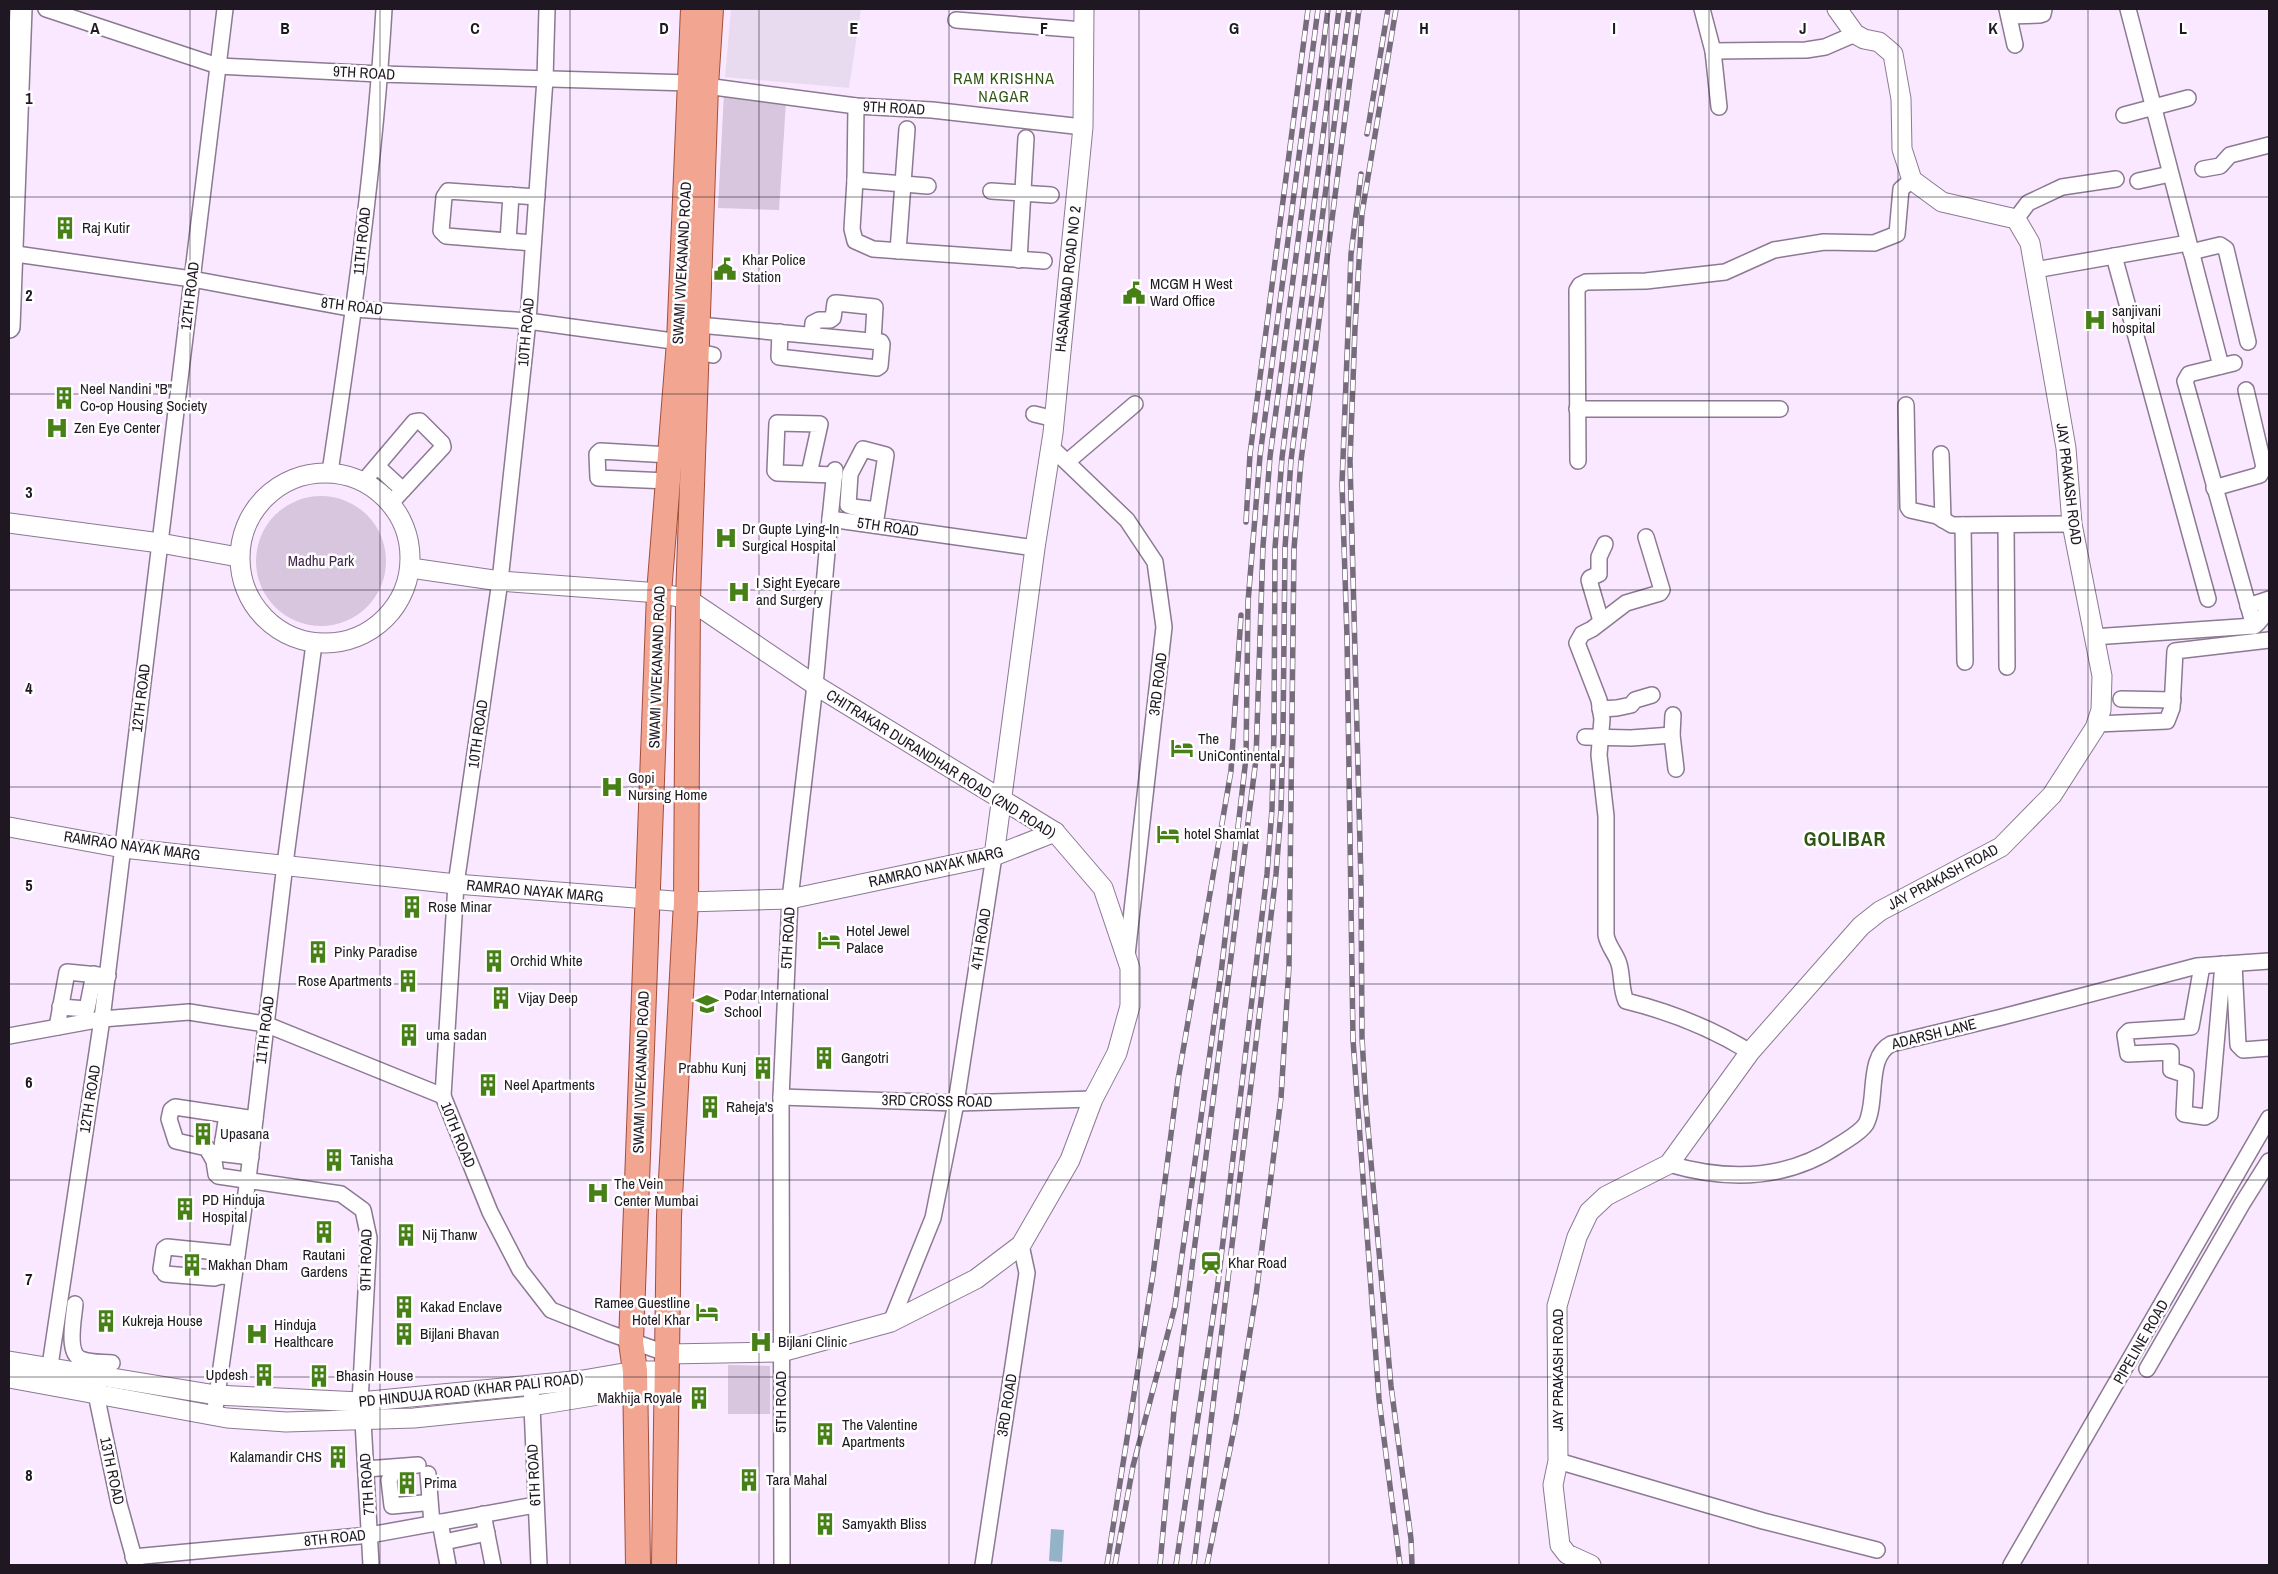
<svg xmlns="http://www.w3.org/2000/svg" width="2278" height="1574" font-family="'Archivo Narrow',sans-serif">
<style>
.education{fill:#e9dbef}
.green{fill:#d8c5de}
.water{fill:#95b3c7}
.lines{fill:none;stroke-linecap:round;stroke-linejoin:round}
.minor-casing{stroke:#8c7992;stroke-width:18}
.tertiary-casing{stroke:#8c7992;stroke-width:21}
.secondary-casing{stroke:#8c7992;stroke-width:24}
.primary-casing{stroke:#a34e3a;stroke-width:26}
.minor{stroke:#fff;stroke-width:15}
.tertiary{stroke:#fff;stroke-width:19}
.secondary{stroke:#fff;stroke-width:21}
.primary{stroke:#f2a691;stroke-width:24}
.rail-casing{stroke:#776c7b;stroke-width:5.5}
.rail{stroke:#fff;stroke-width:4;stroke-dasharray:11;stroke-linecap:butt}
.grid{fill:none;stroke:#1f1721;stroke-width:1;stroke-opacity:0.55}
.labels{text-anchor:middle;stroke-width:5;stroke-linejoin:round;paint-order:stroke}
.street-label{font-size:15px;fill:#1f1721;stroke:#fff}
.poi-label{font-size:15px;fill:#1f1721;stroke:#fff;text-anchor:start}
.park-label{font-size:15px;fill:#43264d;stroke:#fff}
.neighbourhood-label{font-size:16px;letter-spacing:1px;fill:#305415;stroke:#fff}
.district-label{font-size:20px;font-weight:bold;letter-spacing:1px;fill:#305415;stroke:#fff}
.grid-label{font-size:16px;text-anchor:middle;font-weight:bold;fill:#1f1721;stroke:#fff;stroke-width:5;stroke-linejoin:round;paint-order:stroke}
</style>
<rect width="100%" height="100%" fill="#f9e8ff"/>
<path class="education" d="M731 9H861L849 88 725 77Z"/>
<g class="green">
<path d="M724 93 786 102 779 210 718 208Z"/>
<circle cx="321" cy="561" r="65"/>
<path d="M728 1365 770 1366V1414H728Z"/>
</g>
<path class="water" d="M1051 1529 1064 1530 1062 1562 1049 1561Z"/>
<g class="lines">
<defs>
<g id="minor">
<path d="M46 9 218 66 380 74 690 83"/>
<path d="M547 9 545 79 528 321 500 581 456 884 443 1096 490 1212 520 1270 551 1310 609 1333 668 1354"/>
<path d="M1702 9 1713 51 1719 107"/>
<path d="M2007 9 2015 45"/>
<path d="M2128 9 2221 366"/>
<path d="M2009 16 2040 15 2043 14 2044 9"/>
<path d="M956 20 1083 30"/>
<path d="M1713 51 1806 50 1825 47 1855 34"/>
<path d="M706 86 856 106 932 110 1083 127"/>
<path d="M856 106 855 180 852 229 855 241 873 249 1044 261"/>
<path d="M2124 115 2188 98"/>
<path d="M2203 169 2220 166 2230 155 2269 145"/>
<path d="M855 180 928 186"/>
<path d="M2138 181 2170 174"/>
<path d="M991 191 1051 195"/>
<path d="M2016 219 2028 203 2062 187 2116 179"/>
<path d="M508 241 511 195"/>
<path d="M533 243 446 236 441 231 444 197 448 191 537 197"/>
<path d="M898 251 907 129"/>
<path d="M2191 252 2220 245 2226 249 2248 342"/>
<path d="M9 253 192 279 354 309 528 321 687 343"/>
<path d="M2114 256 2208 599"/>
<path d="M1019 260 1026 138"/>
<path d="M2035 270 2188 243"/>
<path d="M699 325 881 342 882 344 880 366 877 368 779 357 780 332"/>
<path d="M812 335 813 323 819 320H830L833 318 835 303H837L875 307 873 341"/>
<path d="M698 352 713 355"/>
<path d="M2234 363 2189 374 2185 381 2254 626"/>
<path d="M1906 405 1908 507 1910 510 1937 516 1952 525 2072 524"/>
<path d="M1577 409H1780"/>
<path d="M1034 414 1055 419"/>
<path d="M1052 448 1127 520 1155 562 1164 627 1127 955"/>
<path d="M1941 454 1943 520"/>
<path d="M1578 461 1577 290 1580 285 1586 282 1646 281 1725 272 1774 250 1824 242 1874 243 1897 234 1901 189 1912 180"/>
<path d="M1067 462 1135 404"/>
<path d="M377 466 403 490"/>
<path d="M330 472C353 318 375 164 384 9"/>
<path d="M809 474 820 424 777 423 775 471 777 473 835 475"/>
<path d="M364 481 414 422 420 421 442 443 443 447 391 503"/>
<path d="M668 481 598 478 597 454 600 451 670 455"/>
<path d="M2214 488 2260 475 2264 467 2246 390"/>
<path d="M830 519 835 470"/>
<path d="M875 525 886 455 863 449 850 474 848 505 853 507 877 510"/>
<path d="M1963 525 1965 662"/>
<path d="M2006 525 2007 667"/>
<path d="M1646 537 1662 590 1660 593 1626 603 1592 629 1582 634 1577 643 1599 700 1602 719 1599 755 1606 816V935C1608 946 1614 951 1618 961 1623 973 1620 988 1626 1001 1671 1012 1711 1028 1750 1052"/>
<path d="M2248 606 2269 599"/>
<path d="M1601 621 1589 580 1590 578 1599 574V557L1605 544"/>
<path d="M2093 637 2254 626C2261 622 2262 615 2269 611"/>
<path d="M2121 699 2173 700"/>
<path d="M1600 709 1617 708 1631 705 1635 700 1652 695"/>
<path d="M1673 715 1672 735 1676 769"/>
<path d="M2096 724 2167 721 2172 708 2175 651 2269 640"/>
<path d="M1585 737 1631 738 1672 735"/>
<path d="M2234 964 2238 1045 2243 1050 2269 1048"/>
<path d="M2202 966 2191 1027 2129 1031 2125 1035 2128 1054 2171 1052V1070L2186 1075 2184 1114 2205 1117 2210 1114 2223 964"/>
<path d="M60 1007 87 1009 94 974"/>
<path d="M57 1027 67 972 108 976"/>
<path d="M9 1036 102 1019 189 1012 265 1024 443 1096"/>
<path d="M781 1097 956 1103 1093 1099"/>
<path d="M255 1119 175 1107 171 1110 169 1119 176 1141 207 1148 214 1161 216 1174 218 1176 341 1194 363 1210 369 1238 360 1402 363 1421 371 1565"/>
<path d="M226 1126 254 1130"/>
<path d="M223 1140 252 1144"/>
<path d="M209 1152 251 1157"/>
<path d="M221 1153 227 1115"/>
<path d="M1669 1164C1727 1181 1787 1180 1839 1145 1848 1139 1860 1133 1866 1124 1878 1101 1866 1057 1891 1044L2002 1017 2197 966 2269 961"/>
<path d="M161 1269 164 1249 167 1247 237 1254"/>
<path d="M165 1274 214 1278 221 1276 233 1277"/>
<path d="M75 1304C74 1317 66 1353 81 1359 90 1363 102 1362 112 1363"/>
<path d="M891 1322 933 1218 956 1103 994 856"/>
<path d="M2147 1369 2242 1204 2269 1161"/>
<path d="M48 1379 102 1019 225 9"/>
<path d="M98 1383 96 1394 119 1504 136 1565"/>
<path d="M531 1384 539 1565"/>
<path d="M214 1416 248 1179 285 864 314 644"/>
<path d="M1558 1461 1763 1521 1877 1550"/>
<path d="M366 1469 418 1465"/>
<path d="M428 1474 432 1524"/>
<path d="M391 1476 389 1480 392 1506 423 1503"/>
<path d="M483 1514 493 1565"/>
<path d="M440 1522 448 1565"/>
<path d="M444 1542 487 1533"/>
<path d="M133 1557 370 1535 535 1505"/>
<path d="M782 1565 781 1097 790 899 815 685 830 519 1035 548"/>
<path d="M983 1565 1027 1273 1021 1245"/>
<path d="M2011 1565 2269 1118"/>
</g>
<g id="tertiary">
<circle cx="325" cy="558" r="85"/>
<path d="M9 523 160 543 238 557"/>
<path d="M411 568 500 581 659 593 688 599 815 685 1055 832 1103 888 1130 968V1006L1117 1053 1093 1099 1070 1160 1021 1245 976 1279 891 1322 781 1352 668 1354"/>
<path d="M9 827 123 848 456 884 686 902 790 899 994 856 1055 832"/>
<path d="M994 856 1035 548 1053 433 1083 127 1084 9"/>
<path d="M9 1361 216 1395 360 1402 583 1380 635 1371H668"/>
<path d="M9 1378 227 1418 286 1422 414 1418 531 1406 635 1389H668"/>
<path d="M1591 1565 1567 1554 1560 1545 1553 1485 1558 1461 1557 1306 1577 1237 1589 1212 1606 1196 1669 1164 1750 1052 1861 926 1880 911 2001 847 2052 795 2095 728 2101 710 2102 676 2072 524 2066 448 2030 243 2016 219 1942 202 1912 180 1902 149 1901 99 1893 54 1879 42 1864 39 1855 34 1837 9"/>
</g>
<path id="secondary" d="M9 327 21 9"/>
<g id="primary">
<path d="M638 1565 635 1371 631 1342 659 593 679 342 693 9"/>
<path d="M664 1565 669 1216 686 902 688 599 706 86 711 9"/>
</g>
</defs>
<use href="#minor" class="minor-casing"/>
<use href="#tertiary" class="tertiary-casing"/>
<use href="#secondary" class="secondary-casing"/>
<use href="#primary" class="primary-casing"/>
<use href="#minor" class="minor"/>
<use href="#tertiary" class="tertiary"/>
<use href="#secondary" class="secondary"/>
<use href="#primary" class="primary"/>
<defs>
<g id="rail">
<path d="M1396 9 1362 213 1355 328 1350 461 1361 882 1362 1038 1366 1106 1391 1386 1411 1539 1412 1565"/>
<path d="M1367 134 1388 9"/>
<path d="M1361 174 1351 254 1342 484 1347 637 1353 1040 1379 1399 1400 1565"/>
<path d="M1246 522 1250 454 1308 9"/>
<path d="M1107 1565 1153 1274 1178 1080 1231 771 1241 615"/>
<path d="M1115 1565 1133 1466 1175 1306 1221 973 1246 758 1248 602 1260 456 1318 9"/>
<path d="M1160 1565 1174 1410 1256 759 1263 546 1270 457 1328 9"/>
<path d="M1176 1565 1218 1283 1267 874 1272 809 1274 732 1275 548 1282 458 1339 9"/>
<path d="M1194 1565 1276 874 1281 810 1283 732 1285 548 1291 460 1349 9"/>
<path d="M1207 1565 1236 1419 1256 1295 1281 1098 1289 966 1294 549 1301 461 1359 9"/>
</g>
</defs>
<use href="#rail" class="rail-casing"/>
<use href="#rail" class="rail"/>
</g>
<path class="grid" d="M190 9V1565M380 9V1565M570 9V1565M759 9V1565M949 9V1565M1139 9V1565M1329 9V1565M1519 9V1565M1709 9V1565M1898 9V1565M2088 9V1565M9 197H2269M9 394H2269M9 590H2269M9 787H2269M9 984H2269M9 1180H2269M9 1377H2269"/>
<defs>
<symbol id="building-bare" viewBox="-9 -9 18 18"><path d="M-4-6H4V6H1V3H-1V6H-4ZM-2.5-4.3h1.7v1.8h-1.7ZM.8-4.3h1.7v1.8H.8ZM-2.5-1h1.7V.8h-1.7ZM.8-1h1.7V.8H.8Z" fill="#488018" stroke="#fff" stroke-width="2.5" paint-order="stroke"/></symbol>
<symbol id="civic-bare" viewBox="-9 -9 18 18"><path d="M-.6-6.5H3V-4.5H.6V-3L4-1V1h2V6H-6V1h2V-1L-.6-3ZM-1.2 2.5V6h2.4V2.5Z" fill="#488018" stroke="#fff" stroke-width="2.5" paint-order="stroke"/></symbol>
<symbol id="hospital-bare" viewBox="-9 -9 18 18"><path d="M-5-5h3v3.5h4V-5h3V5h-3V1.5h-4V5h-3Z" fill="#488018" stroke="#fff" stroke-width="2.5" paint-order="stroke"/></symbol>
<symbol id="hotel-bare" viewBox="-9 -9 18 18"><path d="M-6-4.5h1.5V1H6V5H4.5V3h-9V5H-6ZM-4 0a1.8 1.8 0 1 1 3.6 0ZM.5 0V-2.5h3Q6-2.5 6 0Z" fill="#488018" stroke="#fff" stroke-width="2.5" paint-order="stroke"/></symbol>
<symbol id="school-bare" viewBox="-9 -9 18 18"><path d="M0-5L7-2L0 1L-7-2ZM-4 1L0 2.5L4 1V4Q0 6-4 4Z" fill="#488018" stroke="#fff" stroke-width="2.5" paint-order="stroke"/></symbol>
<symbol id="station-bare" viewBox="-9 -9 18 18"><path d="M-3-6H3Q5-6 5-4V2Q5 4 3 4L4.5 6H3L1.5 4h-3L-3 6H-4.5L-3 4Q-5 4-5 2V-4Q-5-6-3-6ZM-3.5-4v3h7v-3ZM-3.5 1v1.5H-2V1ZM2 1v1.5H3.5V1Z" fill="#488018" stroke="#fff" stroke-width="2.5" paint-order="stroke"/></symbol>
</defs>
<g fill-rule="evenodd">
<use href="#building-bare" x="49" y="212" width="32" height="32"/>
<use href="#civic-bare" x="709" y="253" width="32" height="32"/>
<use href="#civic-bare" x="1118" y="277" width="32" height="32"/>
<use href="#hospital-bare" x="2079" y="304" width="32" height="32"/>
<use href="#building-bare" x="48" y="382" width="32" height="32"/>
<use href="#hospital-bare" x="41" y="412" width="32" height="32"/>
<use href="#hospital-bare" x="710" y="522" width="32" height="32"/>
<use href="#hospital-bare" x="723" y="576" width="32" height="32"/>
<use href="#hotel-bare" x="1166" y="732" width="32" height="32"/>
<use href="#hospital-bare" x="596" y="771" width="32" height="32"/>
<use href="#hotel-bare" x="1152" y="818" width="32" height="32"/>
<use href="#building-bare" x="396" y="891" width="32" height="32"/>
<use href="#hotel-bare" x="813" y="924" width="32" height="32"/>
<use href="#building-bare" x="302" y="936" width="32" height="32"/>
<use href="#building-bare" x="478" y="945" width="32" height="32"/>
<use href="#building-bare" x="392" y="965" width="32" height="32"/>
<use href="#building-bare" x="485" y="982" width="32" height="32"/>
<use href="#school-bare" x="691" y="988" width="32" height="32"/>
<use href="#building-bare" x="393" y="1019" width="32" height="32"/>
<use href="#building-bare" x="808" y="1042" width="32" height="32"/>
<use href="#building-bare" x="747" y="1052" width="32" height="32"/>
<use href="#building-bare" x="472" y="1069" width="32" height="32"/>
<use href="#building-bare" x="694" y="1091" width="32" height="32"/>
<use href="#building-bare" x="187" y="1118" width="32" height="32"/>
<use href="#building-bare" x="318" y="1144" width="32" height="32"/>
<use href="#hospital-bare" x="582" y="1177" width="32" height="32"/>
<use href="#building-bare" x="169" y="1193" width="32" height="32"/>
<use href="#building-bare" x="308" y="1216" width="32" height="32"/>
<use href="#building-bare" x="390" y="1219" width="32" height="32"/>
<use href="#station-bare" x="1195" y="1247" width="32" height="32"/>
<use href="#building-bare" x="176" y="1249" width="32" height="32"/>
<use href="#building-bare" x="388" y="1291" width="32" height="32"/>
<use href="#hotel-bare" x="691" y="1296" width="32" height="32"/>
<use href="#building-bare" x="90" y="1305" width="32" height="32"/>
<use href="#hospital-bare" x="241" y="1318" width="32" height="32"/>
<use href="#building-bare" x="388" y="1318" width="32" height="32"/>
<use href="#hospital-bare" x="745" y="1326" width="32" height="32"/>
<use href="#building-bare" x="248" y="1359" width="32" height="32"/>
<use href="#building-bare" x="303" y="1360" width="32" height="32"/>
<use href="#building-bare" x="683" y="1382" width="32" height="32"/>
<use href="#building-bare" x="809" y="1418" width="32" height="32"/>
<use href="#building-bare" x="322" y="1441" width="32" height="32"/>
<use href="#building-bare" x="733" y="1464" width="32" height="32"/>
<use href="#building-bare" x="391" y="1467" width="32" height="32"/>
<use href="#building-bare" x="809" y="1508" width="32" height="32"/>
</g>
<g class="labels">
<g class="street-label">
<text transform="translate(364 73) rotate(3)" y="5">9TH ROAD</text>
<text transform="translate(894 108) rotate(3)" y="5">9TH ROAD</text>
<text transform="translate(362 241) rotate(-84)" y="5">11TH ROAD</text>
<text transform="translate(682 263) rotate(-87)" y="5">SWAMI VIVEKANAND ROAD</text>
<text transform="translate(1068 279) rotate(-84)" y="5">HASANABAD ROAD NO 2</text>
<text transform="translate(190 296) rotate(-83)" y="5">12TH ROAD</text>
<text transform="translate(352 306) rotate(7)" y="5">8TH ROAD</text>
<text transform="translate(526 332) rotate(-85)" y="5">10TH ROAD</text>
<text transform="translate(2069 484) rotate(83)" y="5">JAY PRAKASH ROAD</text>
<text transform="translate(888 527) rotate(8)" y="5">5TH ROAD</text>
<text transform="translate(657 667) rotate(-88)" y="5">SWAMI VIVEKANAND ROAD</text>
<text transform="translate(1158 684) rotate(-83)" y="5">3RD ROAD</text>
<text transform="translate(141 698) rotate(-83)" y="5">12TH ROAD</text>
<text transform="translate(478 734) rotate(-82)" y="5">10TH ROAD</text>
<text transform="translate(941 764) rotate(32)" y="5">CHITRAKAR DURANDHAR ROAD (2ND ROAD)</text>
<text transform="translate(132 846) rotate(8)" y="5">RAMRAO NAYAK MARG</text>
<text transform="translate(936 867) rotate(-13)" y="5">RAMRAO NAYAK MARG</text>
<text transform="translate(1943 877) rotate(-28)" y="5">JAY PRAKASH ROAD</text>
<text transform="translate(535 891) rotate(5)" y="5">RAMRAO NAYAK MARG</text>
<text transform="translate(788 938) rotate(-87)" y="5">5TH ROAD</text>
<text transform="translate(981 939) rotate(-81)" y="5">4TH ROAD</text>
<text transform="translate(265 1030) rotate(-83)" y="5">11TH ROAD</text>
<text transform="translate(1934 1034) rotate(-14)" y="5">ADARSH LANE</text>
<text transform="translate(641 1072) rotate(-88)" y="5">SWAMI VIVEKANAND ROAD</text>
<text transform="translate(90 1099) rotate(-81)" y="5">12TH ROAD</text>
<text transform="translate(937 1101) rotate(1)" y="5">3RD CROSS ROAD</text>
<text transform="translate(458 1135) rotate(68)" y="5">10TH ROAD</text>
<text transform="translate(366 1260) rotate(-89)" y="5">9TH ROAD</text>
<text transform="translate(2141 1342) rotate(-60)" y="5">PIPELINE ROAD</text>
<text transform="translate(1558 1370) rotate(-90)" y="5">JAY PRAKASH ROAD</text>
<text transform="translate(471 1390) rotate(-6)" y="5">PD HINDUJA ROAD (KHAR PALI ROAD)</text>
<text transform="translate(781 1402) rotate(-90)" y="5">5TH ROAD</text>
<text transform="translate(1007 1405) rotate(-81)" y="5">3RD ROAD</text>
<text transform="translate(112 1471) rotate(78)" y="5">13TH ROAD</text>
<text transform="translate(534 1475) rotate(-93)" y="5">6TH ROAD</text>
<text transform="translate(367 1484) rotate(-94)" y="5">7TH ROAD</text>
<text transform="translate(335 1538) rotate(-6)" y="5">8TH ROAD</text>
</g>
<g class="poi-label">
<text x="82" y="233">Raj Kutir</text>
<text x="742" y="265">Khar Police<tspan x="742" dy="17">Station</tspan></text>
<text x="1150" y="289">MCGM H West<tspan x="1150" dy="17">Ward Office</tspan></text>
<text x="2112" y="316">sanjivani<tspan x="2112" dy="17">hospital</tspan></text>
<text x="80" y="394">Neel Nandini "B"<tspan x="80" dy="17">Co-op Housing Society</tspan></text>
<text x="74" y="433">Zen Eye Center</text>
<text x="742" y="534">Dr Gupte Lying-In<tspan x="742" dy="17">Surgical Hospital</tspan></text>
<text x="756" y="588">I Sight Eyecare<tspan x="756" dy="17">and Surgery</tspan></text>
<text x="1198" y="744">The<tspan x="1198" dy="17">UniContinental</tspan></text>
<text x="628" y="783">Gopi<tspan x="628" dy="17">Nursing Home</tspan></text>
<text x="1184" y="839">hotel Shamlat</text>
<text x="428" y="912">Rose Minar</text>
<text x="846" y="936">Hotel Jewel<tspan x="846" dy="17">Palace</tspan></text>
<text x="334" y="957">Pinky Paradise</text>
<text x="510" y="966">Orchid White</text>
<text x="392" y="986" text-anchor="end">Rose Apartments</text>
<text x="724" y="1000">Podar International<tspan x="724" dy="17">School</tspan></text>
<text x="518" y="1003">Vijay Deep</text>
<text x="426" y="1040">uma sadan</text>
<text x="841" y="1063">Gangotri</text>
<text x="746" y="1073" text-anchor="end">Prabhu Kunj</text>
<text x="504" y="1090">Neel Apartments</text>
<text x="726" y="1112">Raheja's</text>
<text x="220" y="1139">Upasana</text>
<text x="350" y="1165">Tanisha</text>
<text x="614" y="1189">The Vein<tspan x="614" dy="17">Center Mumbai</tspan></text>
<text x="202" y="1205">PD Hinduja<tspan x="202" dy="17">Hospital</tspan></text>
<text x="422" y="1240">Nij Thanw</text>
<text x="324" y="1260" text-anchor="middle">Rautani<tspan x="324" dy="17">Gardens</tspan></text>
<text x="1228" y="1268">Khar Road</text>
<text x="208" y="1270">Makhan Dham</text>
<text x="690" y="1308" text-anchor="end">Ramee Guestline<tspan x="690" dy="17">Hotel Khar</tspan></text>
<text x="420" y="1312">Kakad Enclave</text>
<text x="122" y="1326">Kukreja House</text>
<text x="274" y="1330">Hinduja<tspan x="274" dy="17">Healthcare</tspan></text>
<text x="420" y="1339">Bijlani Bhavan</text>
<text x="778" y="1347">Bijlani Clinic</text>
<text x="248" y="1380" text-anchor="end">Updesh</text>
<text x="336" y="1381">Bhasin House</text>
<text x="682" y="1403" text-anchor="end">Makhija Royale</text>
<text x="842" y="1430">The Valentine<tspan x="842" dy="17">Apartments</tspan></text>
<text x="322" y="1462" text-anchor="end">Kalamandir CHS</text>
<text x="766" y="1485">Tara Mahal</text>
<text x="424" y="1488">Prima</text>
<text x="842" y="1529">Samyakth Bliss</text>
</g>
<g class="park-label">
<text x="321" y="566">Madhu Park</text>
</g>
<g class="neighbourhood-label">
<text x="1004" y="84">RAM KRISHNA<tspan x="1004" dy="18">NAGAR</tspan></text>
</g>
<g class="district-label">
<text x="1845" y="846">GOLIBAR</text>
</g>
</g>
<g class="grid-label">
<text x="95" y="34">A</text>
<text x="285" y="34">B</text>
<text x="475" y="34">C</text>
<text x="664" y="34">D</text>
<text x="854" y="34">E</text>
<text x="1044" y="34">F</text>
<text x="1234" y="34">G</text>
<text x="1424" y="34">H</text>
<text x="1614" y="34">I</text>
<text x="1803" y="34">J</text>
<text x="1993" y="34">K</text>
<text x="2183" y="34">L</text>
<text x="29" y="104">1</text>
<text x="29" y="301">2</text>
<text x="29" y="498">3</text>
<text x="29" y="694">4</text>
<text x="29" y="891">5</text>
<text x="29" y="1088">6</text>
<text x="29" y="1285">7</text>
<text x="29" y="1481">8</text>
</g>
<rect width="2278" height="1574" fill="none" stroke="#1f1721" stroke-width="20"/>
</svg>
